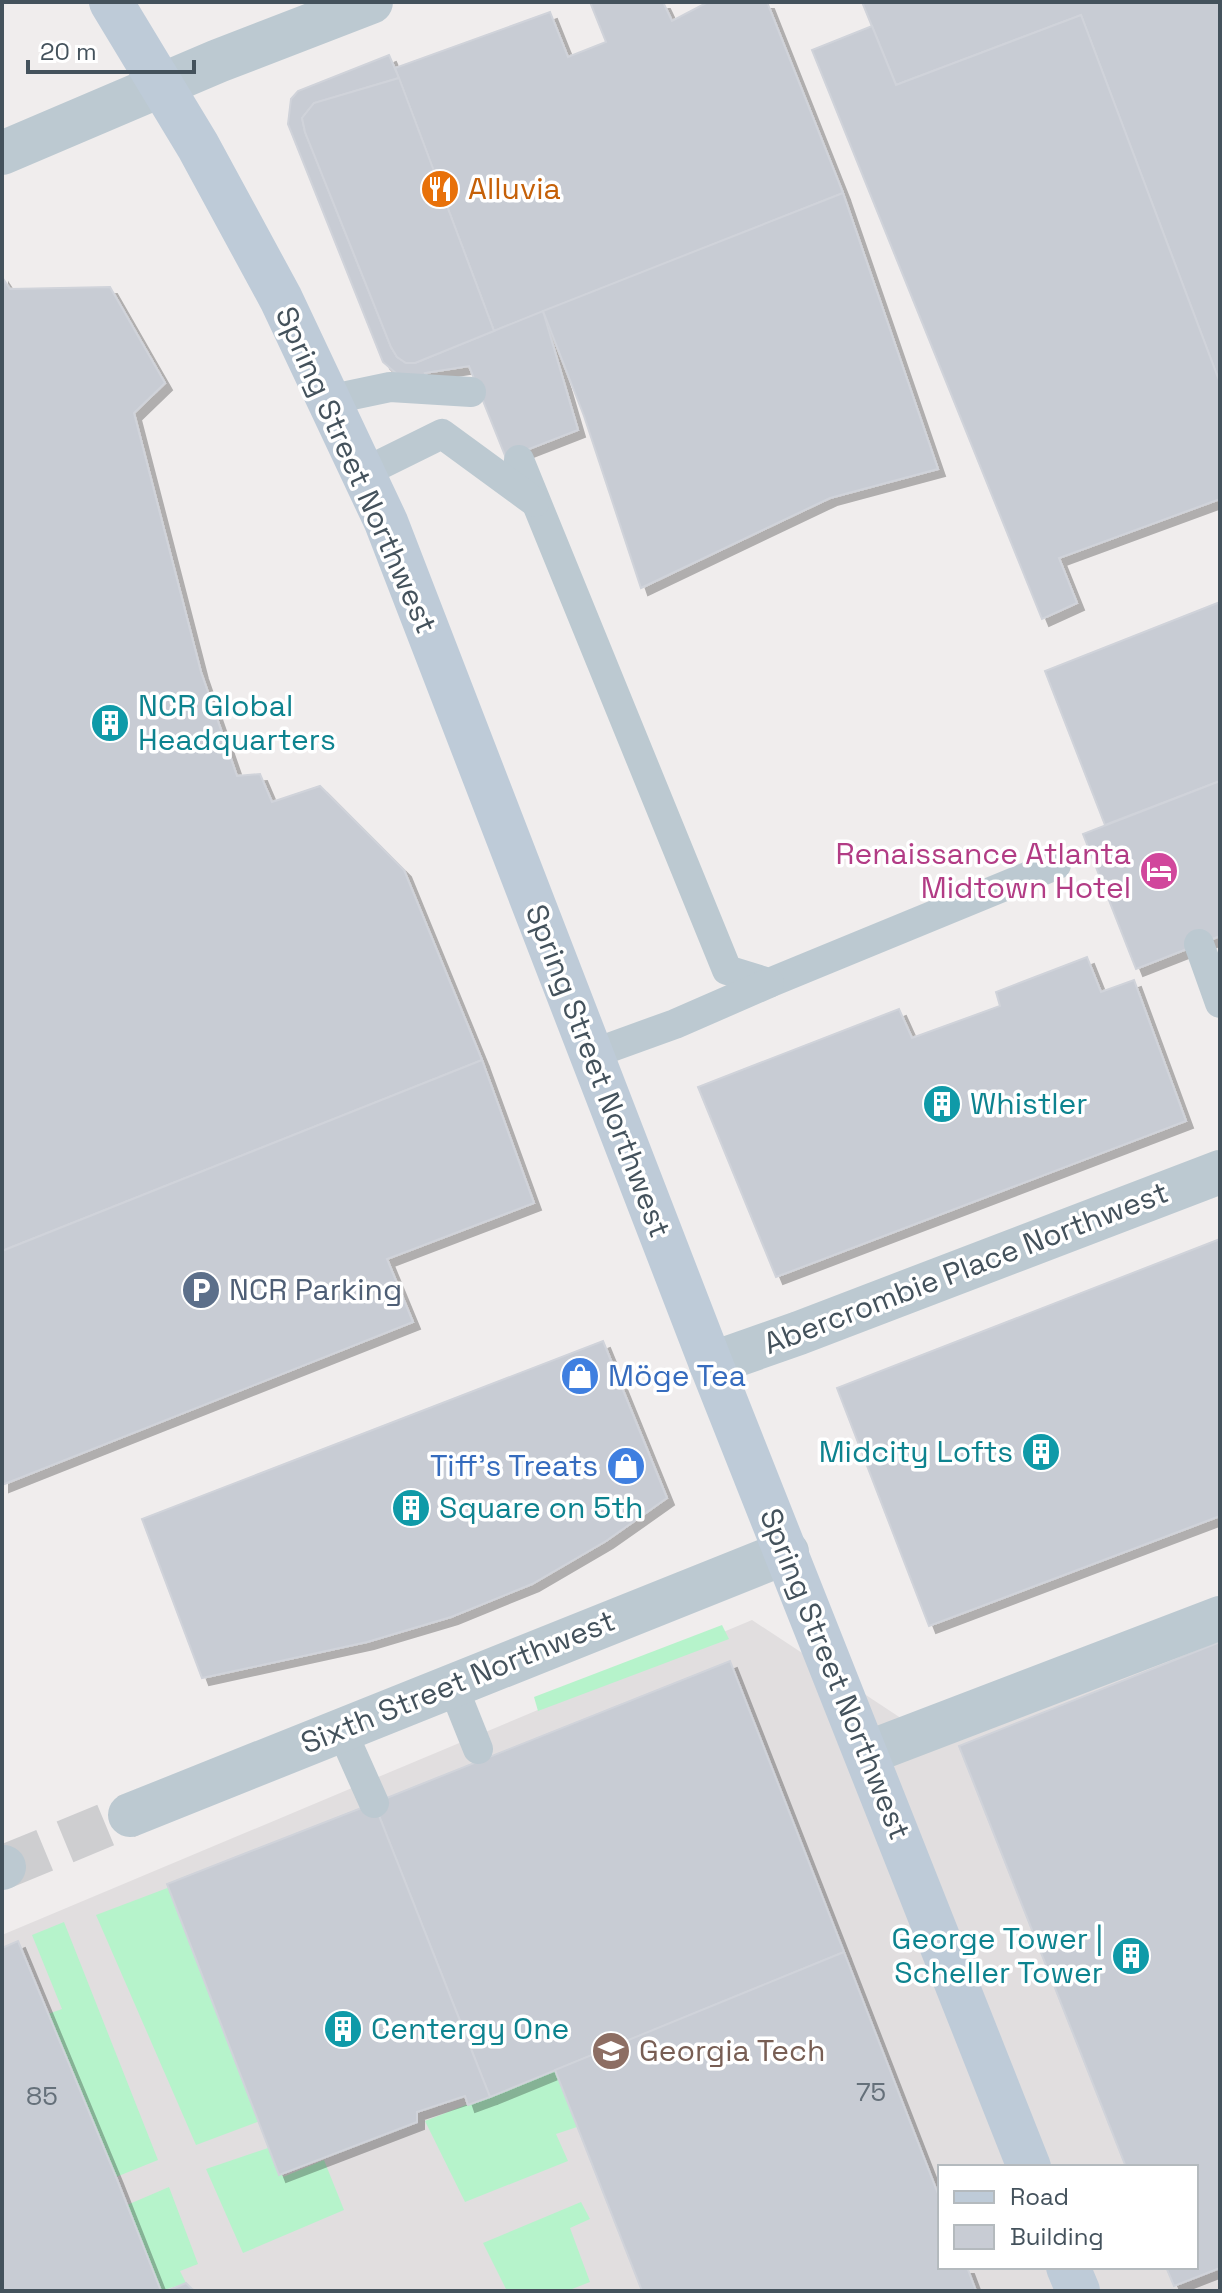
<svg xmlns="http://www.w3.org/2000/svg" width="1222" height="2293" font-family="'Space Grotesk',sans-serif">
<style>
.education{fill:#e1dedf;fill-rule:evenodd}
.grass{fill:#b6f3cb}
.building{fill:#c8ccd4;stroke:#d0d3da;stroke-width:2;filter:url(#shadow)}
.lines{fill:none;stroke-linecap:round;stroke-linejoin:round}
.street-tunnel{stroke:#ceced0;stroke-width:44;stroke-dasharray:44 22;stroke-linecap:butt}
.lane{stroke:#bcc9d1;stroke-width:30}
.street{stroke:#bcc9d1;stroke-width:44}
.secondary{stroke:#becbd8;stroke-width:44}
.labels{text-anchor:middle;stroke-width:7;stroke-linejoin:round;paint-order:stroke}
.number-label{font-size:26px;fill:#65707a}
.food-label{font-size:30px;fill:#c56008;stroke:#fff;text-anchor:start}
.street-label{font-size:30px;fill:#44525c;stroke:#fff}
.culture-label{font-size:30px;fill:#0d838f;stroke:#fff;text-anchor:start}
.hotel-label{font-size:30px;fill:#b23c85;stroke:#fff;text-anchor:end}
.service-label{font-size:30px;fill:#4e5e75;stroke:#fff;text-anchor:start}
.shop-label{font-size:30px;fill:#366cbe;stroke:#fff;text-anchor:start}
.education-label{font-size:30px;fill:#785e54;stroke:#fff;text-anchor:start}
</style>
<defs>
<filter id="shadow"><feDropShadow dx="7" dy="7" stdDeviation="0" flood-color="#0004"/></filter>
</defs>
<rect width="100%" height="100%" fill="#f0eded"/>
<path class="education" d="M752 1620 922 1732 1220 1620V2291H2V1935ZM940 2167H1196V2267H940Z"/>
<g class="grass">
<path d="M722 1625 729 1639 538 1711 534 1697Z"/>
<path d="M170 1887 260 2121 196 2145 96 1915Z"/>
<path d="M64 1922 158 2160 116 2177 48 2014 62 2009 32 1935Z"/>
<path d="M555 2070 577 2127 556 2134 568 2161 465 2202 425 2121Z"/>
<path d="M271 2147 283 2177 324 2160 344 2210 243 2253 206 2169Z"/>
<path d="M169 2187 198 2264 180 2271 186 2283 161 2291 127 2205Z"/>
<path d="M581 2202 590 2219 570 2228 590 2282 567 2291H507L483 2243Z"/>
</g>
<g class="building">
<path d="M590 2H663L672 21 708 2H767L843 193 494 331 395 68 550 12 568 57 606 42Z"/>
<path d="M862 2H1220V383L1081 15 896 85Z"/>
<path d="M1081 15 1220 383V499L1059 558 1077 603 1042 619 812 50 872 26 896 85Z"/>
<path d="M389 55 399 78 314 103 302 118 305 132 391 347 397 357 406 363H415L543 311 578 430 506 458 469 366 425 373 430 382 397 374 383 362 288 124 291 99 298 91Z"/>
<path d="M399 78 494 331 415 363H406L397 357 391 347 305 132 302 118 314 103Z"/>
<path d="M843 193 938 469 830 498 641 588 584 416 543 311Z"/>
<path d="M2 277 10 289 110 287 165 383 134 413 201 672 237 776 260 774 272 802 320 786 404 870 482 1060 2 1251Z"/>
<path d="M1220 602V781L1105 825 1045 671Z"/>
<path d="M1220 781V936L1136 969 1083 834Z"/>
<path d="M1087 957 1101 992 1134 980 1186 1121 776 1277 698 1087 899 1009 912 1038 1000 1006 996 992Z"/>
<path d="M482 1060 534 1203 387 1259 413 1322 2 1485V1251Z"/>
<path d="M1220 1239V1516L929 1626 837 1388Z"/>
<path d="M603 1341 667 1498 606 1541 532 1584 451 1617 367 1642 202 1678 142 1519Z"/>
<path d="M1220 1642V2268L1174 2286 1166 2267H1196V2167H1126L959 1746Z"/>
<path d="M730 1661 844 1952 490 2097 374 1803Z"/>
<path d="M374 1803 490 2097 468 2105 465 2096 417 2112V2122L279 2175 167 1884Z"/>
<path d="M18 1941 116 2177 161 2291H2V1948Z"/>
<path d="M844 1952 940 2199V2267H967L976 2291H642L555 2070Z"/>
<path d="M186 2283 194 2291H167Z"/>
</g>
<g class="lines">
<path class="street-tunnel" d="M4 1867 130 1815"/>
<g class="lane">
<path d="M328 400 390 387 471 392"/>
<path d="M519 460 727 970 769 983 1056 865"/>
<path d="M363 473 442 434 535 502"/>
<path d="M1199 944 1220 1003"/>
<path d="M592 1054 675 1024 769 983"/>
<path d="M452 1684 478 1749"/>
<path d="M341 1729 374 1803"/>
</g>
<g class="street">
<path d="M2 153 218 61 371 2"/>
<path d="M711 1364 799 1333 1220 1172"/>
<path d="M867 1753 1220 1618"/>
<path d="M130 1815 787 1552"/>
<path d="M2 1868 4 1867"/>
</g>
<g class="secondary">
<path d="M111 2 198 146 281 299 386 522 711 1364 1029 2167"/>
<path d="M1068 2267 1078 2291"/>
</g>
</g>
<defs>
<symbol id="restaurant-disc" viewBox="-11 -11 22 22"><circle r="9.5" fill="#e8710a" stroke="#fff"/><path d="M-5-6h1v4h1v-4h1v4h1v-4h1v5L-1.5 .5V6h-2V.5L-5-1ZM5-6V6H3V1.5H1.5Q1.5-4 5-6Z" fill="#fff"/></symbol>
<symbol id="building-disc" viewBox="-11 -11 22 22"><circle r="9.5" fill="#0f9aa8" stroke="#fff"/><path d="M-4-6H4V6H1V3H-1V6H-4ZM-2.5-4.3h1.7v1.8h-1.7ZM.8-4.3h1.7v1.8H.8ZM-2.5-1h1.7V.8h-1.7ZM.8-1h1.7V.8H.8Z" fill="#fff"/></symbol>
<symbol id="hotel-disc" viewBox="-11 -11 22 22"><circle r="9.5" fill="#d1479c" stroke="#fff"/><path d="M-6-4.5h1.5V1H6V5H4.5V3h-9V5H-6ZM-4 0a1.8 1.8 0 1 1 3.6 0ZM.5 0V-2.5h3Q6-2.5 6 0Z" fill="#fff"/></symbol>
<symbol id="parking-disc" viewBox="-11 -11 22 22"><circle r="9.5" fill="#5c6f8a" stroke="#fff"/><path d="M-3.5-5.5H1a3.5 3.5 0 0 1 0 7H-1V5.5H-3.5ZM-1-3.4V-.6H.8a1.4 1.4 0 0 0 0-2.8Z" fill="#fff"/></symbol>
<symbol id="shop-disc" viewBox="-11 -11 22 22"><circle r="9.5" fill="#3f7fe0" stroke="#fff"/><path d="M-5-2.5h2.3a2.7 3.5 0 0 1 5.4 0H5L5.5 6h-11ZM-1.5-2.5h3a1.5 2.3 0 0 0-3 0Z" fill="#fff"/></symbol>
<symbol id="university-disc" viewBox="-11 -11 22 22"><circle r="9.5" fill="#8d6e63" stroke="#fff"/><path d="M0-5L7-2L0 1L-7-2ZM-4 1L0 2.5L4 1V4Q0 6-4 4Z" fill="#fff"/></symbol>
</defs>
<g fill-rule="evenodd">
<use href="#restaurant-disc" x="418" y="167" width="44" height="44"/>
<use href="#building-disc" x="88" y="701" width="44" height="44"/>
<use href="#hotel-disc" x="1137" y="849" width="44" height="44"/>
<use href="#building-disc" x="920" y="1082" width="44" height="44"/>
<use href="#parking-disc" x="179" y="1268" width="44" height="44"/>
<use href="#shop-disc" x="558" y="1354" width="44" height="44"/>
<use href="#building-disc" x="1019" y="1430" width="44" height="44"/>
<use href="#shop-disc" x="604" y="1444" width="44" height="44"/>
<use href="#building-disc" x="389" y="1486" width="44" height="44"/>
<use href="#building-disc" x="1109" y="1934" width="44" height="44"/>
<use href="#building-disc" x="321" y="2007" width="44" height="44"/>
<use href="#university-disc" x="589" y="2029" width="44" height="44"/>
</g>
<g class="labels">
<g class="number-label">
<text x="871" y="2101">75</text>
<text x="42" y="2105">85</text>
</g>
<g class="food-label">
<text x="468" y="199">Alluvia</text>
</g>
<g class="street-label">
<text transform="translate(356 470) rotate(66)" y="10">Spring Street Northwest</text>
<text transform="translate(598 1071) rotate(69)" y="10">Spring Street Northwest</text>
<text transform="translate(966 1268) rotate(-21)" y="10">Abercrombie Place Northwest</text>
<text transform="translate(835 1674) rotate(68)" y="10">Spring Street Northwest</text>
<text transform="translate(458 1682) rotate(-22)" y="10">Sixth Street Northwest</text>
</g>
<g class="culture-label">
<text x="138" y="716">NCR Global<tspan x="138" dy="34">Headquarters</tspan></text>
<text x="970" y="1114">Whistler</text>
<text x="1013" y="1462" text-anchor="end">Midcity Lofts</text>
<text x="439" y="1518">Square on 5th</text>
<text x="1103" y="1949" text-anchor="end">George Tower |<tspan x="1103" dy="34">Scheller Tower</tspan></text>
<text x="371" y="2039">Centergy One</text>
</g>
<g class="hotel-label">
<text x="1131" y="864">Renaissance Atlanta<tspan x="1131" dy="34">Midtown Hotel</tspan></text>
</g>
<g class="service-label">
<text x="229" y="1300">NCR Parking</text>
</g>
<g class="shop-label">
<text x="608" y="1386">Möge Tea</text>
<text x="598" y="1476" text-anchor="end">Tiff's Treats</text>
</g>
<g class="education-label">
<text x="639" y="2061">Georgia Tech</text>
</g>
</g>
<rect width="1222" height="2293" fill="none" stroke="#44525c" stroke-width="8"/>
<rect x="938" y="2165" width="260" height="104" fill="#ffffff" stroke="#b4babe" stroke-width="2"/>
<rect x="954" y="2191" width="40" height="12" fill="#becbd8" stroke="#b4babe" stroke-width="2"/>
<text x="1010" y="2205" font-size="24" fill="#44525c">Road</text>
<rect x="954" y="2225" width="40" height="24" fill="#c8ccd4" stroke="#b4babe" stroke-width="2"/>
<text x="1010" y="2245" font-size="24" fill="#44525c">Building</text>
<path d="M28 60v12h166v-12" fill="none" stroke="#44525c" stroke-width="4"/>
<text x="40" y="60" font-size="24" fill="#44525c" stroke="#ffffff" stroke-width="6" paint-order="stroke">20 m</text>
</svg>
